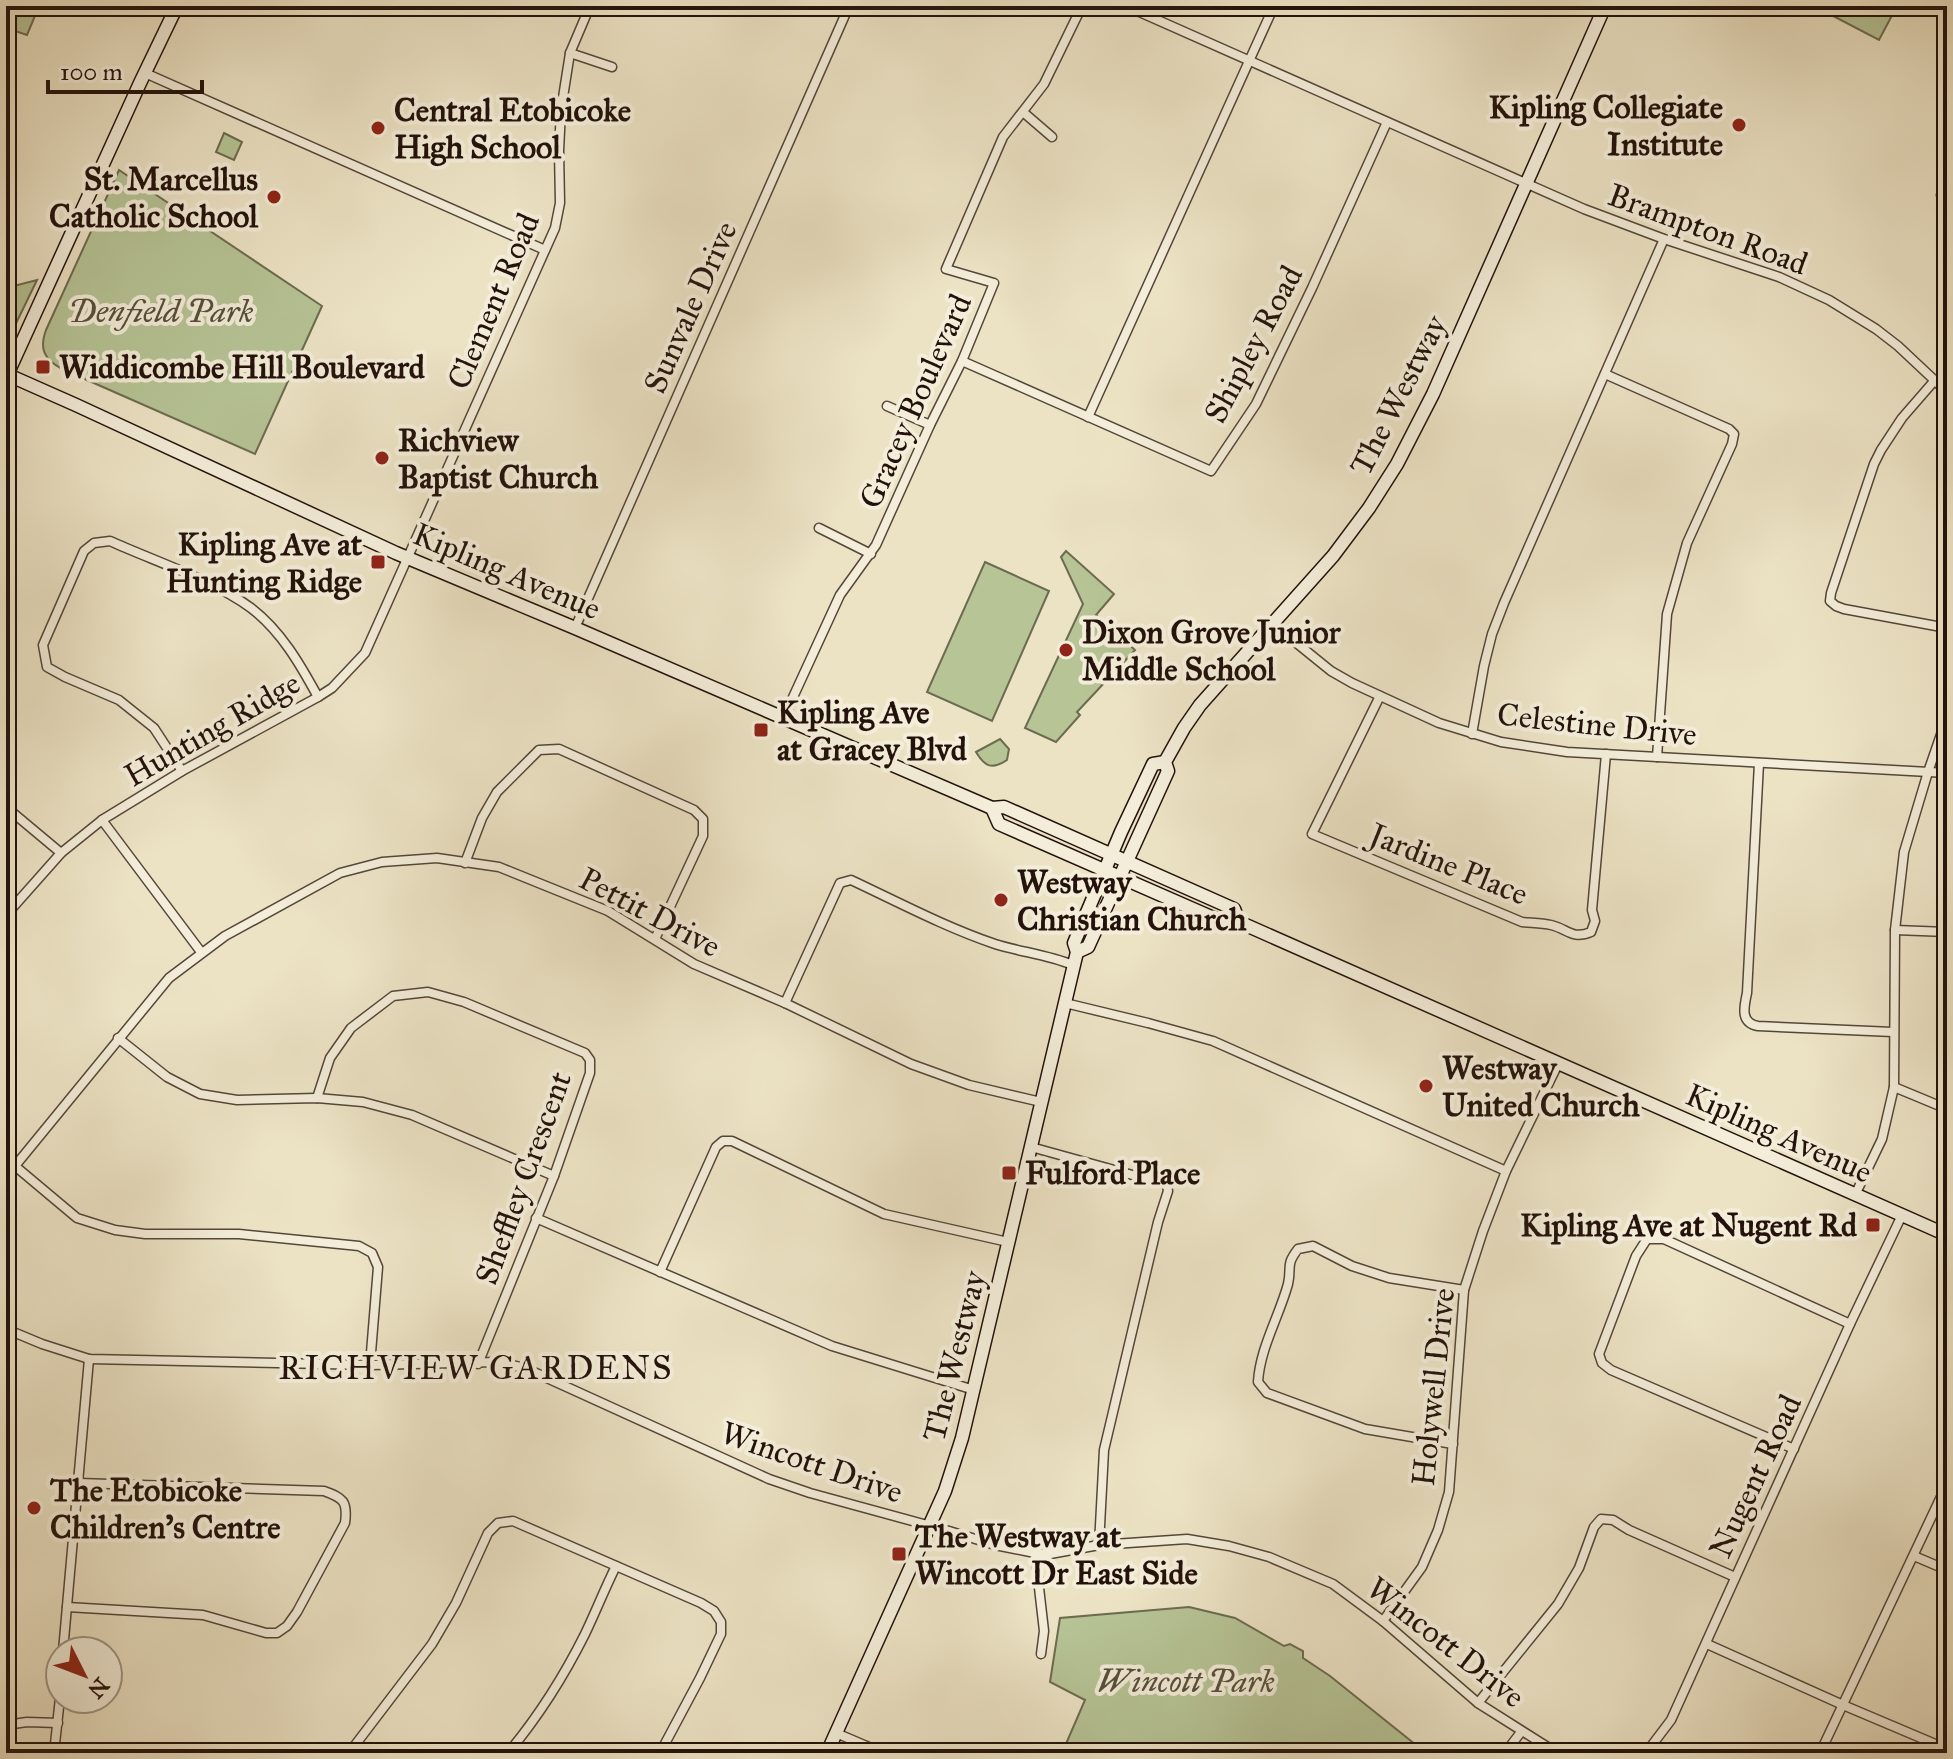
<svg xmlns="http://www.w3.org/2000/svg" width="1953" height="1759" font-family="'IM FELL Great Primer',serif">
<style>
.green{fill:#b6c496;stroke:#6c6b50;stroke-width:2}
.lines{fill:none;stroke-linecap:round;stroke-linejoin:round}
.street-casing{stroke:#55463a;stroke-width:11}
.secondary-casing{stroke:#23120b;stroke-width:15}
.street{stroke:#f3edd9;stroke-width:8}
.secondary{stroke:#f3edd9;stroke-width:12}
.poi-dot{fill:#8f2418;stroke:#f3edd9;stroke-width:3}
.labels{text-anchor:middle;stroke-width:8;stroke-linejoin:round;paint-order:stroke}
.poi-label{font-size:32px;font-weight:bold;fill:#23120b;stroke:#f3edd9;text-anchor:start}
.street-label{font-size:32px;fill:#23120b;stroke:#f3edd9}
.park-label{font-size:32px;font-style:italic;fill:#56503c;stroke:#f3edd9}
.neighbourhood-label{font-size:34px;letter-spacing:2px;fill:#23120b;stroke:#f3edd9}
</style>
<rect width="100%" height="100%" fill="#ece3c5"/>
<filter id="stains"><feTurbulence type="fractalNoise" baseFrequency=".0025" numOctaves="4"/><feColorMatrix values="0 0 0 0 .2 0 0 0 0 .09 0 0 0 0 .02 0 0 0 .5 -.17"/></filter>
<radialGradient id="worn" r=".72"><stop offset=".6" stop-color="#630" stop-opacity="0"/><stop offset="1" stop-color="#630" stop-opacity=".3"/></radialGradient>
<g class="green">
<path d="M6 6H26L37 11 27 35 6 28Z"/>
<path d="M1814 6H1897L1879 40Z"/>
<path d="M224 133 242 142 234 160 216 152Z"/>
<path d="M119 170 322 306 255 454 62 369C44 359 39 349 46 330Z"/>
<path d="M37 280 7 342 6 341V288Z"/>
<path d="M1066 551 1114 594 1096 615 1135 650 1077 712 1080 715 1056 742 1025 728 1083 604 1061 557Z"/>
<path d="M985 562 1049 591 992 721 927 692Z"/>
<path d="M1000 739 1009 749 1007 760C992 770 985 767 976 752Z"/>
<path d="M1189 1607 1235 1618 1284 1646 1290 1644 1303 1651V1658L1330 1676 1426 1753H1062L1085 1700 1050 1682 1060 1618Z"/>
</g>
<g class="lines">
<defs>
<g id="street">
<path d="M1126 6 1584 209 1664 239 1779 277 1829 300 1876 329 1898 346 1947 392"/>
<path d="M570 53 612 67"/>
<path d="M145 73 545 250"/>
<path d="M1023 112 1052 137"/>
<path d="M1947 188 1941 195 1947 199"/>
<path d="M962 361 1211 471 1256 404 1312 288 1387 122"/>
<path d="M1605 374 1729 429 1734 434 1732 444 1687 543 1667 614 1657 757"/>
<path d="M1935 380 1902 418 1881 450 1874 464 1831 593 1830 601 1836 606 1844 609 1947 628"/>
<path d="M887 406 930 425"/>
<path d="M1088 417 1274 6"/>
<path d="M819 528 871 554"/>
<path d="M1273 624 1331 671 1352 683 1439 723 1501 742 1567 752 1947 773"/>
<path d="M575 628 849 6"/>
<path d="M1380 696 1312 834 1522 922C1532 923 1542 923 1551 925 1568 929 1572 940 1591 932L1595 921 1592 910 1606 754"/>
<path d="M783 719 840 595 876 545 930 425 962 361 994 283 946 269 1003 137 1044 84 1082 6"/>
<path d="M1472 734 1484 666 1492 634 1504 603 1664 239"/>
<path d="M1759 763 1747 993C1744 1007 1740 1023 1758 1026L1893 1032"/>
<path d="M182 771 154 728 119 700 65 677 47 667 43 645 84 551 94 543 110 541C154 561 213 580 251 608 281 631 300 664 318 697"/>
<path d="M6 807 61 853"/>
<path d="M102 820 201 952"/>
<path d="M465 863 482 818 497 792 539 750 559 749 694 810 703 819V836L655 939"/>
<path d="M6 915 61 853 102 820 182 771 318 697 332 688 365 653 555 228 560 203 559 151 561 110 570 53 590 6"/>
<path d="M1895 930 1947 932"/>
<path d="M785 1003 840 883 851 880C898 902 945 927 995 944 1021 952 1048 955 1073 965"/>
<path d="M1065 1003 1148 1023 1213 1041 1506 1171"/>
<path d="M118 1038 167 1077 200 1094 237 1100 317 1098 363 1102 412 1115 554 1176"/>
<path d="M1894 1087 1947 1109"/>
<path d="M317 1098 330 1058 351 1028 393 996 428 992 464 1002 585 1053 590 1060V1073L554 1176 478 1364"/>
<path d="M1031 1147 1136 1176H1153L1166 1181 1168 1191 1158 1222 1104 1450 1099 1545"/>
<path d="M15 1166 77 1218 115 1230 145 1234H239L359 1246 372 1253 378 1267 370 1365"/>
<path d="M6 1177 169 978 225 936 340 873 382 862 437 858 499 867 608 911 694 964 785 1003 911 1064 969 1085 1041 1102"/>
<path d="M1855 1195 1882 1139 1894 1087 1895 930 1904 852 1928 772 1947 717"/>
<path d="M536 1218 832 1346 974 1390"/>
<path d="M660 1272 716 1147 723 1141H732L884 1214 1008 1242"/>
<path d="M6 1329 42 1344 89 1359 370 1365 498 1362 525 1368 769 1479 810 1493 949 1531 995 1545 1035 1553 1050 1554 1099 1545 1187 1539 1229 1546 1269 1557 1333 1584 1383 1621 1478 1703 1557 1753"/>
<path d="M1453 1444 1365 1429 1267 1393 1258 1382C1260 1348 1279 1317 1288 1284 1292 1266 1285 1266 1298 1249L1313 1246 1352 1266 1389 1278 1464 1290"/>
<path d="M1794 1449 1611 1370 1602 1363 1599 1354 1636 1256 1647 1239H1664L1850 1324"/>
<path d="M1035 1553 1044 1631 1041 1654"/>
<path d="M1914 1556 1947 1570"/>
<path d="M67 1607 203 1615 266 1633H277L287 1626 297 1612 345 1523C348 1501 343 1498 324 1491L79 1483"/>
<path d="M1383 1621 1422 1567 1438 1530 1449 1492 1464 1290 1483 1231 1506 1171 1558 1064"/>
<path d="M1707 1644 1843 1705 1947 1749"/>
<path d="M63 1651 89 1359"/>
<path d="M1478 1703 1558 1604 1579 1568 1594 1527 1601 1519 1613 1520 1629 1530 1735 1577"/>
<path d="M6 1725 27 1722 58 1723"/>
<path d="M836 1733 883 1753"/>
<path d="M193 1752 195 1753"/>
<path d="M54 1753 60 1698"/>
<path d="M349 1753 432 1644 456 1603 488 1533 498 1523 513 1521 701 1603 714 1611 721 1622V1634L700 1678 660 1753"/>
<path d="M508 1753C538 1717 564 1676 585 1634 596 1611 605 1588 616 1566"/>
<path d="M1505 1753 1521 1732"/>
<path d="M1646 1753 1671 1720 1850 1324 1902 1215"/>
<path d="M1820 1753 1947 1484"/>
</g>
<g id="secondary">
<path d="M6 374 76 405 396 553 575 628 992 808 1004 807 1234 909 1239 922"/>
<path d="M7 375 140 83 177 6"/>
<path d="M992 808 999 824 1225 923 1239 922 1947 1235"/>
<path d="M1077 952 1088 947 1168 771 1165 762 1184 728 1200 705 1333 556 1369 508 1397 464 1433 394 1605 6"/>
<path d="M827 1753 945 1491 962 1438 1077 952 1074 943 1121 832 1153 764 1165 762"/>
</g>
</defs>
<use href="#street" class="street-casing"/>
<use href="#secondary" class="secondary-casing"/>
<use href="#street" class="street"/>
<use href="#secondary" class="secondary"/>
</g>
<g class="poi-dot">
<circle cx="1739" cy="125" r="8"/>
<circle cx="378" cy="128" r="8"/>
<circle cx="274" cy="197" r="8"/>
<rect x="35" y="359" width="16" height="16" rx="4"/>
<circle cx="382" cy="458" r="8"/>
<rect x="370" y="554" width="16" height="16" rx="4"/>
<circle cx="1066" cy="650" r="8"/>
<rect x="753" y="722" width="16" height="16" rx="4"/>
<circle cx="1001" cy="900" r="8"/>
<circle cx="1426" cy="1086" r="8"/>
<rect x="1001" y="1165" width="16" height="16" rx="4"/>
<rect x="1865" y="1217" width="16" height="16" rx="4"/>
<circle cx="34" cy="1508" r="8"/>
<rect x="891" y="1546" width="16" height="16" rx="4"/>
</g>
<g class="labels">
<g class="poi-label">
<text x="1723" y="118" text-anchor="end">Kipling Collegiate<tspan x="1723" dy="37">Institute</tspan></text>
<text x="394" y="121">Central Etobicoke<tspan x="394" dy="37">High School</tspan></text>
<text x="258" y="190" text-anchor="end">St. Marcellus<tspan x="258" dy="37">Catholic School</tspan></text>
<text x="59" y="378">Widdicombe Hill Boulevard</text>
<text x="398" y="451">Richview<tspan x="398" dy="37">Baptist Church</tspan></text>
<text x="362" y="555" text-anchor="end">Kipling Ave at<tspan x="362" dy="37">Hunting Ridge</tspan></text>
<text x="1082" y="643">Dixon Grove Junior<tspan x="1082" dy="37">Middle School</tspan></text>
<text x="777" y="723">Kipling Ave<tspan x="777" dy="37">at Gracey Blvd</tspan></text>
<text x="1017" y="893">Westway<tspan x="1017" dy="37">Christian Church</tspan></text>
<text x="1442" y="1079">Westway<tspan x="1442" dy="37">United Church</tspan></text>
<text x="1025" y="1184">Fulford Place</text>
<text x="1857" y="1236" text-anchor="end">Kipling Ave at Nugent Rd</text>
<text x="50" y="1501">The Etobicoke<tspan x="50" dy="37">Children's Centre</tspan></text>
<text x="915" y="1547">The Westway at<tspan x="915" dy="37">Wincott Dr East Side</tspan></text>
</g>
<g class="street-label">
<text transform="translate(1708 229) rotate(20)" y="11">Brampton Road</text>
<text transform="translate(493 301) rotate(-67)" y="11">Clement Road</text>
<text transform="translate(690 307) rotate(-66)" y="11">Sunvale Drive</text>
<text transform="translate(1253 344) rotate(-62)" y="11">Shipley Road</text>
<text transform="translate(1398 395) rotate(-63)" y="11">The Westway</text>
<text transform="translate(915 401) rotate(-66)" y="11">Gracey Boulevard</text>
<text transform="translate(507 571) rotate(23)" y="11">Kipling Avenue</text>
<text transform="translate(1597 724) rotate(6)" y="11">Celestine Drive</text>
<text transform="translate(212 729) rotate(-30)" y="11">Hunting Ridge</text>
<text transform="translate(1449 864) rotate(22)" y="11">Jardine Place</text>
<text transform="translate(650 912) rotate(28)" y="11">Pettit Drive</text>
<text transform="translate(1779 1133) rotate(24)" y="11">Kipling Avenue</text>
<text transform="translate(523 1178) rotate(-70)" y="11">Sheffley Crescent</text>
<text transform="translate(954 1356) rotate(-76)" y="11">The Westway</text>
<text transform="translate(1433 1387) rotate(-84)" y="11">Holywell Drive</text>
<text transform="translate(812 1462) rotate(19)" y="11">Wincott Drive</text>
<text transform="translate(1755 1476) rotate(-65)" y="11">Nugent Road</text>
<text transform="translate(1446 1642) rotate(38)" y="11">Wincott Drive</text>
</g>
<g class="park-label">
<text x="161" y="322">Denfield Park</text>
<text x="1186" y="1692">Wincott Park</text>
</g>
<g class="neighbourhood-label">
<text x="476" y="1379">RICHVIEW GARDENS</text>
</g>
</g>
<rect width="1953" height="1759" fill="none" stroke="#ece3c5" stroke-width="32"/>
<rect x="8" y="8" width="1937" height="1743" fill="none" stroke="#23120b" stroke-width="4"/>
<rect x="16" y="16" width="1921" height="1727" fill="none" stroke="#23120b" stroke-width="2"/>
<g transform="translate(84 1675) rotate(132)"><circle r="38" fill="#f3edd9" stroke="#a09587" stroke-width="2"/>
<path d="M0-6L14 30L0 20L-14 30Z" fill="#8f2418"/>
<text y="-12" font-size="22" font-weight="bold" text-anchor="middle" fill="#23120b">N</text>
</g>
<path d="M48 80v12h154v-12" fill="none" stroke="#23120b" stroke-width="4"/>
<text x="60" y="80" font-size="24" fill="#23120b" stroke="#f3edd9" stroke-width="6" paint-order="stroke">100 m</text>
<rect width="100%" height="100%" filter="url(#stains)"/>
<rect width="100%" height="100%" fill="url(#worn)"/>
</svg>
